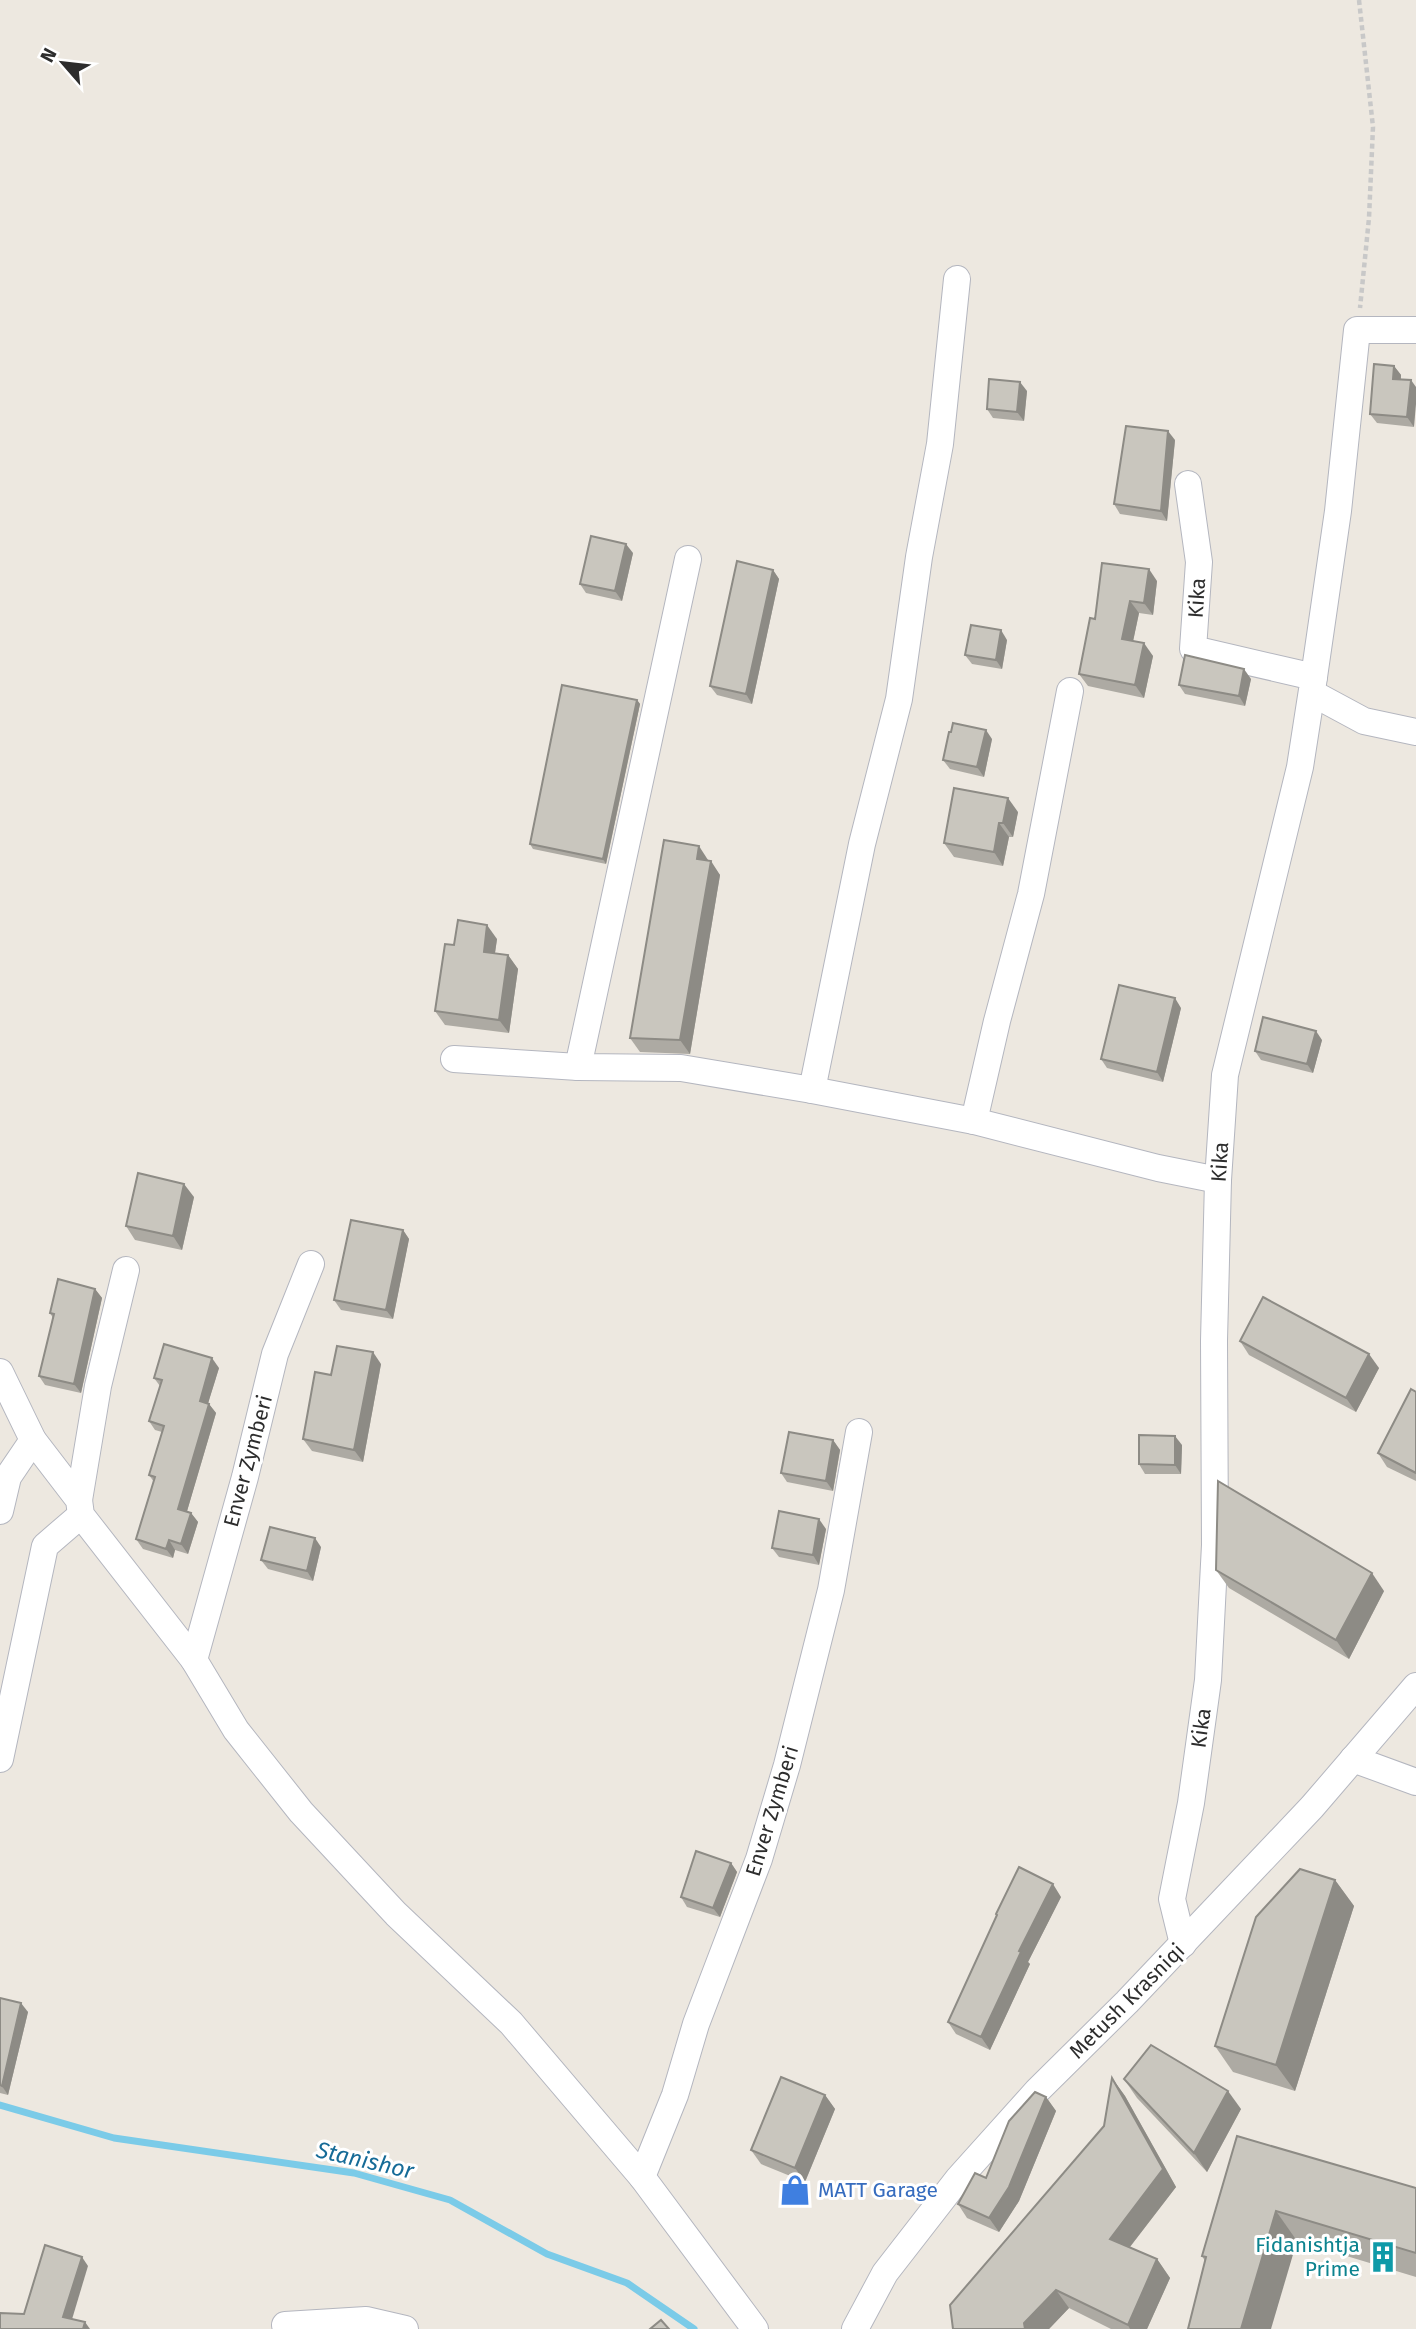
<svg xmlns="http://www.w3.org/2000/svg" width="1416" height="2329" font-family="'Fira Sans',sans-serif">
<style>
.lines{fill:none;stroke-linecap:round;stroke-linejoin:round}
.stream{stroke:#7bcbe8;stroke-width:7}
.minor-casing{stroke:#b4b6bf;stroke-width:28}
.path{stroke:#c8c8c8;stroke-width:4.5;stroke-dasharray:5 3.5;stroke-linecap:butt}
.minor{stroke:#fff;stroke-width:26}
.wall{fill:#adaaa3}
.shaded-wall{fill:#8d8b85}
.building{fill:#c9c6be;stroke:#8d8b85;stroke-width:2}
.labels{text-anchor:middle;stroke-width:6;stroke-linejoin:round;paint-order:stroke}
.street-label{font-size:21px;fill:#2d2d2d;stroke:#fff}
.shop-label{font-size:21px;fill:#366cbe;stroke:#fff;text-anchor:start}
.culture-label{font-size:21px;fill:#0d838f;stroke:#fff;text-anchor:end}
.water-label{font-size:23px;font-style:italic;fill:#166b97;stroke:#fff}
</style>
<rect width="100%" height="100%" fill="#ede8e0"/>
<g class="lines">
<path class="stream" d="M0 2105 114 2138 354 2173 450 2200 547 2254 627 2283 694 2329"/>
<defs>
<g id="minor">
<path d="M1314 677 1338 511 1357 330H1416"/>
<path d="M1312 693 1364 721 1416 732"/>
<path d="M454 1059 578 1067 681 1068 812 1090 974 1121 1158 1168 1218 1180"/>
<path d="M578 1067 688 559"/>
<path d="M812 1090 862 844 899 699 919 557 940 444 957 279"/>
<path d="M974 1121 997 1021 1031 894 1070 691"/>
<path d="M0 1372 33 1440 79 1500 81 1515 194 1660 236 1730 301 1812 396 1914 511 2023 642 2177 755 2329"/>
<path d="M79 1500 98 1386 126 1270"/>
<path d="M0 1511 8 1477 33 1440"/>
<path d="M194 1660 245 1477 275 1354 311 1264"/>
<path d="M0 1759 45 1546 81 1515"/>
<path d="M1353 1759 1416 1782"/>
<path d="M1183 1944 1172 1899 1191 1803 1208 1680 1215 1545 1214 1341 1218 1180 1225 1075 1300 767 1314 677 1193 649 1199 562 1188 484"/>
<path d="M642 2177 675 2095 696 2024 759 1859 787 1765 831 1590 859 1432"/>
<path d="M285 2325 366 2320 405 2329"/>
<path d="M855 2329 885 2273 958 2179 1037 2091 1127 2002 1312 1807 1416 1686"/>
</g>
</defs>
<use href="#minor" class="minor-casing"/>
<path class="path" d="M1359 0 1373 127 1369 218 1360 308"/>
<use href="#minor" class="minor"/>
</g>
<g class="wall">
<path d="M1394 366 1401 375V379L1414 427 1377 423 1370 414Z"/>
<path d="M1027 391 1024 421 993 418 987 409Z"/>
<path d="M1175 440 1167 521 1120 514 1114 504Z"/>
<path d="M633 553 622 601 586 593 580 584Z"/>
<path d="M773 570 779 579 752 704 717 695 710 686Z"/>
<path d="M1157 581 1153 615 1139 613 1133 641 1153 656 1144 698 1088 686 1079 674 1095 619Z"/>
<path d="M1007 640 1002 669 972 664 965 655Z"/>
<path d="M1251 679 1245 706 1185 694 1179 685Z"/>
<path d="M637 700 640 704 606 864 533 849 530 844Z"/>
<path d="M992 739 984 777 950 769 943 760Z"/>
<path d="M1018 812 1013 837H1009L1003 866 954 857 944 843Z"/>
<path d="M708 860 720 875 690 1054 640 1052 630 1038Z"/>
<path d="M497 939 495 953 508 955 518 969 509 1033 445 1025 435 1011 454 945Z"/>
<path d="M1181 1008 1163 1082 1107 1068 1101 1059Z"/>
<path d="M1322 1040 1313 1073 1261 1060 1255 1051Z"/>
<path d="M194 1197 182 1250 135 1240 126 1226Z"/>
<path d="M403 1230 409 1239 393 1319 341 1310 334 1300Z"/>
<path d="M95 1289 102 1298 81 1393 45 1385 39 1376 53 1318 50 1313Z"/>
<path d="M1240 1341 1379 1368 1356 1412 1249 1355Z"/>
<path d="M381 1364 363 1462 312 1451 303 1439 331 1375Z"/>
<path d="M219 1368 208 1403 216 1413 187 1511 191 1513 198 1522 188 1554 175 1550 173 1558 143 1549 136 1539 154 1482 149 1475 162 1432 155 1430 149 1421 160 1386 154 1378Z"/>
<path d="M1416 1392V1481L1387 1467 1378 1453Z"/>
<path d="M833 1440 840 1450 833 1491 787 1482 781 1473Z"/>
<path d="M1182 1445 1181 1474H1145L1139 1464Z"/>
<path d="M826 1529 819 1565 779 1557 772 1548Z"/>
<path d="M321 1547 313 1581 268 1569 261 1560Z"/>
<path d="M1216 1570 1384 1591 1349 1659 1229 1588Z"/>
<path d="M731 1863 737 1872 720 1917 687 1907 681 1897Z"/>
<path d="M1335 1880 1354 1906 1295 2091 1233 2072 1215 2046Z"/>
<path d="M1061 1897 1028 1962 1030 1964 990 2050 956 2034 948 2022 997 1916 996 1914Z"/>
<path d="M0 1998 28 2012 8 2095 0 2093Z"/>
<path d="M1112 2078 1125 2096 1176 2187 1130 2247 1157 2259 1170 2278 1147 2329H1111L1069 2308 1049 2329H953L1104 2126Z"/>
<path d="M1124 2079 1241 2109 1207 2172 1137 2098Z"/>
<path d="M825 2095 835 2109 805 2182 761 2164 751 2150Z"/>
<path d="M1046 2097 1056 2111 1019 2201 999 2232 967 2218 958 2204 986 2178Z"/>
<path d="M1237 2136 1416 2188V2277L1297 2241 1205 2261 1202 2256Z"/>
</g>
<g class="shaded-wall">
<path d="M1394 366 1401 375 1400 388 1393 379Z"/>
<path d="M1411 380 1416 387V404L1414 427 1407 417Z"/>
<path d="M1020 382 1027 391 1024 421 1017 412Z"/>
<path d="M1168 431 1175 440 1167 521 1161 511Z"/>
<path d="M626 544 633 553 622 601 615 591Z"/>
<path d="M1149 569 1157 581 1153 615 1144 603Z"/>
<path d="M773 570 779 579 752 704 746 694Z"/>
<path d="M1130 601 1139 613 1131 651 1122 639Z"/>
<path d="M1001 630 1007 640 1002 669 996 660Z"/>
<path d="M1144 643 1153 656 1144 698 1135 685Z"/>
<path d="M1244 669 1251 679 1245 706 1239 696Z"/>
<path d="M637 700 640 704 606 864 603 859Z"/>
<path d="M986 730 992 739 984 777 977 767Z"/>
<path d="M1008 798 1018 812 1013 837 1003 823Z"/>
<path d="M999 823 1009 837 1003 866 994 852Z"/>
<path d="M699 846 708 860 706 872 697 859Z"/>
<path d="M711 861 720 875 690 1054 680 1040Z"/>
<path d="M487 925 497 939 493 966 484 952Z"/>
<path d="M508 955 518 969 509 1033 499 1020Z"/>
<path d="M1175 998 1181 1008 1163 1082 1157 1072Z"/>
<path d="M1316 1031 1322 1040 1313 1073 1307 1064Z"/>
<path d="M184 1184 194 1197 182 1250 173 1236Z"/>
<path d="M403 1230 409 1239 393 1319 386 1310Z"/>
<path d="M95 1289 102 1298 81 1393 74 1384Z"/>
<path d="M373 1352 381 1364 363 1462 354 1450Z"/>
<path d="M1369 1354 1379 1368 1356 1412 1346 1398Z"/>
<path d="M212 1358 219 1368 206 1410 200 1401Z"/>
<path d="M209 1404 216 1413 185 1518 178 1509Z"/>
<path d="M1175 1436 1182 1445 1181 1474 1175 1465Z"/>
<path d="M833 1440 840 1450 833 1491 826 1481Z"/>
<path d="M191 1513 198 1522 188 1554 181 1544Z"/>
<path d="M819 1519 826 1529 819 1565 813 1555Z"/>
<path d="M315 1538 321 1547 313 1581 307 1571Z"/>
<path d="M169 1540 175 1550 173 1558 166 1549Z"/>
<path d="M1372 1573 1384 1591 1349 1659 1336 1640Z"/>
<path d="M731 1863 737 1872 720 1917 713 1908Z"/>
<path d="M1335 1880 1354 1906 1295 2091 1276 2065Z"/>
<path d="M1053 1884 1061 1897 1028 1962 1030 1964 990 2050 981 2037 1019 1951Z"/>
<path d="M21 2003 28 2012 8 2095 2 2086Z"/>
<path d="M1112 2078 1125 2096 1176 2187 1122 2257 1110 2239Z"/>
<path d="M1228 2091 1241 2109 1207 2172 1194 2153Z"/>
<path d="M825 2095 835 2109 805 2182 795 2168Z"/>
<path d="M1046 2097 1056 2111 1019 2201 999 2232 989 2218Z"/>
<path d="M1276 2211 1297 2241 1271 2329H1241Z"/>
<path d="M82 2257 88 2266 70 2326 63 2317Z"/>
<path d="M1157 2259 1170 2278 1147 2329H1130L1128 2325Z"/>
<path d="M1056 2290 1069 2308 1049 2329H1025L1024 2323Z"/>
<path d="M85 2322 90 2329H83Z"/>
</g>
<g class="building">
<path d="M1374 364 1394 366 1393 379 1411 380 1407 417 1370 414Z"/>
<path d="M989 379 1020 382 1017 412 987 409Z"/>
<path d="M1126 426 1168 431 1161 511 1114 504Z"/>
<path d="M591 536 626 544 615 591 580 584Z"/>
<path d="M737 561 773 570 746 694 710 686Z"/>
<path d="M1102 563 1149 569 1144 603 1130 601 1122 639 1144 643 1135 685 1079 674 1090 618 1095 619Z"/>
<path d="M971 625 1001 630 996 660 965 655Z"/>
<path d="M1185 655 1244 669 1239 696 1179 685Z"/>
<path d="M562 685 637 700 603 859 530 844Z"/>
<path d="M953 723 986 730 977 767 943 760 949 732H951Z"/>
<path d="M954 788 1008 798 1003 823H999L994 852 944 843Z"/>
<path d="M664 840 699 846 697 859 711 861 680 1040 630 1038Z"/>
<path d="M458 920 487 925 484 952 508 955 499 1020 435 1011 445 944 454 945Z"/>
<path d="M1119 985 1175 998 1157 1072 1101 1059Z"/>
<path d="M1263 1017 1316 1031 1307 1064 1255 1051Z"/>
<path d="M138 1173 184 1184 173 1236 126 1226Z"/>
<path d="M351 1220 403 1230 386 1310 334 1300Z"/>
<path d="M58 1279 95 1289 74 1384 39 1376 54 1314 50 1313Z"/>
<path d="M1263 1297 1369 1354 1346 1398 1240 1341Z"/>
<path d="M164 1344 212 1358 200 1401 209 1404 178 1509 191 1513 181 1544 169 1540 166 1549 136 1539 155 1477 149 1475 164 1426 149 1421 162 1380 154 1378Z"/>
<path d="M337 1346 373 1352 354 1450 303 1439 315 1372 331 1375Z"/>
<path d="M1411 1389 1416 1392V1473L1378 1453Z"/>
<path d="M789 1432 833 1440 826 1481 781 1473Z"/>
<path d="M1139 1435 1175 1436V1465L1139 1464Z"/>
<path d="M1218 1481 1372 1573 1336 1640 1216 1570Z"/>
<path d="M779 1511 819 1519 813 1555 772 1548Z"/>
<path d="M270 1527 315 1538 307 1571 261 1560Z"/>
<path d="M696 1851 731 1863 713 1908 681 1897Z"/>
<path d="M1019 1867 1053 1884 1019 1951 1021 1952 981 2037 948 2022 997 1915 996 1914Z"/>
<path d="M1300 1869 1335 1880 1276 2065 1215 2046 1256 1917Z"/>
<path d="M0 1998 21 2003 2 2086 0 2085Z"/>
<path d="M1151 2045 1228 2091 1194 2153 1124 2079Z"/>
<path d="M781 2077 825 2095 795 2168 751 2150Z"/>
<path d="M1112 2078 1163 2169 1110 2239 1157 2259 1128 2325 1056 2290 1024 2323 1025 2329H953L950 2305 1104 2126Z"/>
<path d="M1035 2092 1046 2097 1009 2187 989 2218 958 2204 975 2173 986 2178 1009 2121Z"/>
<path d="M1237 2136 1416 2188V2253L1276 2211 1241 2329H1188L1206 2257 1202 2256Z"/>
<path d="M45 2245 82 2257 63 2317 85 2322 83 2329H0V2313L24 2314Z"/>
<path d="M661 2320 669 2329H650Z"/>
</g>
<defs>
<symbol id="shop-bare" viewBox="-9 -9 18 18"><path d="M-5-2.5h2.3a2.7 3.5 0 0 1 5.4 0H5L5.5 6h-11ZM-1.5-2.5h3a1.5 2.3 0 0 0-3 0Z" fill="#3f7fe0" stroke="#fff" stroke-width="2.5" paint-order="stroke"/></symbol>
<symbol id="building-bare" viewBox="-9 -9 18 18"><path d="M-4-6H4V6H1V3H-1V6H-4ZM-2.5-4.3h1.7v1.8h-1.7ZM.8-4.3h1.7v1.8H.8ZM-2.5-1h1.7V.8h-1.7ZM.8-1h1.7V.8H.8Z" fill="#0f9aa8" stroke="#fff" stroke-width="2.5" paint-order="stroke"/></symbol>
</defs>
<g fill-rule="evenodd">
<use href="#shop-bare" x="773" y="2168" width="44" height="44"/>
<use href="#building-bare" x="1361" y="2235" width="44" height="44"/>
</g>
<g class="labels">
<g class="street-label">
<text transform="translate(1197 598) rotate(-86)" y="7">Kika</text>
<text transform="translate(1220 1162) rotate(-86)" y="7">Kika</text>
<text transform="translate(248 1461) rotate(-75)" y="7">Enver Zymberi</text>
<text transform="translate(1201 1728) rotate(-82)" y="7">Kika</text>
<text transform="translate(772 1811) rotate(-73)" y="7">Enver Zymberi</text>
<text transform="translate(1127 2001) rotate(-45)" y="7">Metush Krasniqi</text>
</g>
<g class="shop-label">
<text x="818" y="2197">MATT Garage</text>
</g>
<g class="culture-label">
<text x="1360" y="2252">Fidanishtja<tspan x="1360" dy="24">Prime</tspan></text>
</g>
<g class="water-label">
<text transform="translate(365 2160) rotate(13)" y="8">Stanishor</text>
</g>
</g>
<g transform="translate(63 63) rotate(298)" stroke="#ffffff" stroke-width="5" paint-order="stroke">
<path d="M0-5L12 26L0 18L-12 26Z" fill="#2d2d2d"/>
<text y="-10" font-size="19" font-weight="bold" text-anchor="middle" fill="#2d2d2d">N</text>
</g>
</svg>
